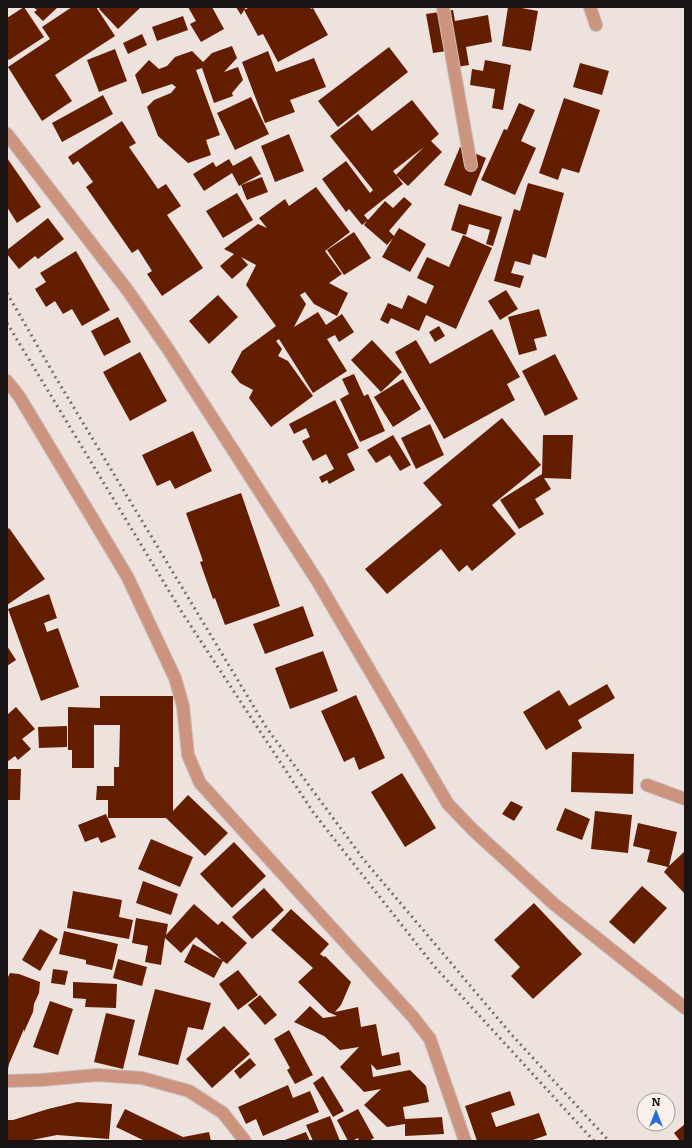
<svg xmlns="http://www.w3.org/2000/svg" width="692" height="1148" font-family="Literata,serif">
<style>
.building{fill:#631e01}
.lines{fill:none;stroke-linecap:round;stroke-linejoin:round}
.minor-casing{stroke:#c7bdb9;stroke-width:14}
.tertiary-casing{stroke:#c7bdb9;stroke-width:14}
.minor{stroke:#cc937f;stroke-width:12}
.tertiary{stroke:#cc937f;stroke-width:12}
.rail{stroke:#766f6c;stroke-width:3;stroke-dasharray:2 4;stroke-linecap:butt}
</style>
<rect width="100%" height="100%" fill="#ede2dd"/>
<g class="building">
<path d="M24 7 44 37 9 60 7 58V18Z"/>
<path d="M33 7H58L43 21 34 12 37 10Z"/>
<path d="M72 7H96L115 36 55 75 72 101 42 121 8 67 50 39 42 27Z"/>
<path d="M101 7H141L118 29 99 9Z"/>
<path d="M188 7H212L224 29 201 42 190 24 196 21Z"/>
<path d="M236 7H246L241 15Z"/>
<path d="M250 7H310L311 9 313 8 328 35 278 62 263 34 258 36 244 10Z"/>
<path d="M508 7H516L538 11 531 51 502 46Z"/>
<path d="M453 10 455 21 488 15 492 42 466 47 469 65 457 67 454 50 433 53 426 14Z"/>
<path d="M183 16 188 30 157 41 152 27Z"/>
<path d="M142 34 147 45 128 54 123 43Z"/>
<path d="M232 46 237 58 224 72 238 67 243 80 232 93 233 96 214 103 202 68 196 70 220 135 206 140 211 155 188 163 158 136 147 107 154 100 171 93 176 87 172 84 142 94 135 75 149 60 159 69 167 66 175 57 192 51 203 62 212 53Z"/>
<path d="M389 47 408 72 338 127 318 101Z"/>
<path d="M115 49 127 81 99 92 87 60Z"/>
<path d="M268 51 276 72 314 58 326 87 290 100 295 112 265 123 242 62Z"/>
<path d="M485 60 511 65 503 110 492 108 495 89 470 85 472 69 483 71Z"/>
<path d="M580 63 609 71 602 95 573 87Z"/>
<path d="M103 95 113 114 62 142 52 123Z"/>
<path d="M251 97 269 134 235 150 217 113Z"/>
<path d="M564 98 600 110 579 173 562 168 558 180 539 173Z"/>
<path d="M412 100 439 134 431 141 442 152 408 186 396 175 424 147 393 171 403 184 364 215 368 220 385 201 393 208 404 197 412 204 389 231 394 236 399 228 426 244 410 272 382 257 393 238 387 245 364 225 367 221 362 225 349 209 346 212 322 179 346 161 370 193 373 190 330 136 358 114 372 131Z"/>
<path d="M519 103 535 110 521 141 536 148 515 195 481 180 504 129 507 130Z"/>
<path d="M122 121 136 143 129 147 158 189 166 184 181 206 167 215 203 268 162 296 147 274 152 271 138 249 132 253 86 187 93 182 78 161 73 165 68 157Z"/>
<path d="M289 134 304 171 275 182 261 146Z"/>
<path d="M460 147 486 158 471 196 444 185Z"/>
<path d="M251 156 261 174 239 186 232 173 204 191 193 174 213 162 216 167 229 159 233 166Z"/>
<path d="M7 158 41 207 17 223 7 207Z"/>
<path d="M262 177 268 192 247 200 241 185Z"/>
<path d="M528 183 564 193 546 258 533 254 530 265 515 261 511 273 524 276 520 288 494 281 514 209 520 211Z"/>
<path d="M316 187 350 232 325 251 342 274 329 283 348 293 337 316 314 304 305 292 300 295 306 304 294 327 318 312 326 325 342 314 354 332 339 342 335 335 327 339 347 371 313 393 279 339 276 341 282 349 278 356 288 361 313 396 271 427 249 398 253 390 240 383 231 372 242 351 276 326 246 285 256 265 241 257 248 265 232 279 220 266 234 254 224 249 258 224 267 228 259 218 285 199 289 206Z"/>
<path d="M237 193 253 220 223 238 206 211Z"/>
<path d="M459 204 502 217 493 246 486 244 490 230 469 224 466 235 451 230Z"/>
<path d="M48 218 64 239 38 259 35 256 19 269 7 254V250Z"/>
<path d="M354 232 371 258 344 275 327 250Z"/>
<path d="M463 235 492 248 456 329 426 315 419 331 391 318 388 324 380 320 388 303 402 309 408 295 426 304 434 286 417 278 427 257 449 267Z"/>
<path d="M76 251 110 310 82 326 72 309 63 314 55 301 46 307 35 289 46 282 40 273Z"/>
<path d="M506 290 518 309 500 320 488 301Z"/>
<path d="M218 295 238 317 209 344 189 321Z"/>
<path d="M539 309 547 336 534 339 537 350 519 355 508 317Z"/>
<path d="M118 317 131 342 104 356 91 331Z"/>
<path d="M439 326 445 336 435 342 429 332Z"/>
<path d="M492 329 520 377 507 384 515 400 444 439 395 352 416 340 430 364Z"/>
<path d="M372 340 402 372 381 392 351 360Z"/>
<path d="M140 352 167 401 130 421 103 372Z"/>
<path d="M555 354 578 399 545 416 522 371Z"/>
<path d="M354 374 364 396 368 394 385 431 360 442 340 399 349 394 342 379Z"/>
<path d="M403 379 421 409 393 427 374 397Z"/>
<path d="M335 400 359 448 347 454 355 470 329 484 327 480 322 483 319 477 334 469 326 454 313 461 302 441 310 437 306 428 294 434 289 424Z"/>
<path d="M502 418 541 465 492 505 516 534 472 571 467 565 459 572 441 549 387 594 365 569 442 505 423 483Z"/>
<path d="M430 424 444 455 416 469 401 438Z"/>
<path d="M193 431 212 471 175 489 170 480 157 486 142 455Z"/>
<path d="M393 435 411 465 400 471 390 455 376 463 367 450Z"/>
<path d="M543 435H573L571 479 544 478 551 489 535 499 544 514 519 529 500 500 542 474Z"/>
<path d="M241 493 280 606 225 625 215 598 213 599 200 562 203 561 186 513Z"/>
<path d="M9 528 45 579 7 605V530Z"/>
<path d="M49 594 57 618 44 623 47 632 58 628 79 687 41 701 8 609Z"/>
<path d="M303 606 314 636 265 654 253 624Z"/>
<path d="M7 646 16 660 7 666Z"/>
<path d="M323 651 338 691 290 709 275 668Z"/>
<path d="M607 684 615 698 578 720 582 728 546 750 523 712 559 690 569 706Z"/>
<path d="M356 695 385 758 359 770 354 757 344 762 321 711Z"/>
<path d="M100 696H173V811L188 795 228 833 205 856 166 818H108V800H96L97 786H114V767H119L120 725H94V768H72V750H68V707L100 708Z"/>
<path d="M16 707 35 729 22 739 31 749 18 760 15 756 7 762V715Z"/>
<path d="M67 726V747L39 748 38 727Z"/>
<path d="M572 752 634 754 633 794 571 792Z"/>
<path d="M7 769H21L20 800H7Z"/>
<path d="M402 773 436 828 405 847 371 792Z"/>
<path d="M511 801 523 807 514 821 502 814Z"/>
<path d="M565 808 590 819 582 840 556 830Z"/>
<path d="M595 811 632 815 628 853 591 849Z"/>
<path d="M106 814 116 837 101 843 98 837 85 842 78 825Z"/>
<path d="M638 823 677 832 669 866 685 851V894L664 872 668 867 647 862 650 850 633 846Z"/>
<path d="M151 839 193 857 180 887 138 869Z"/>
<path d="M234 842 266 876 232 908 200 874Z"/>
<path d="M143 881 178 894 171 915 136 903Z"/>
<path d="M642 886 667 908 634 944 609 922Z"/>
<path d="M264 888 284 910 252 939 232 917Z"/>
<path d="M73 891 122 900 119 917 133 920 129 939 67 928Z"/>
<path d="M534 903 582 954 533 999 511 976 520 967 494 940Z"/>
<path d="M194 904 218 925 222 921 247 943 227 964 223 961 214 978 184 962 193 944 222 960 196 937 181 953 165 938 161 965 145 962 148 946 132 943 136 918 168 924 166 935Z"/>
<path d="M291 909 329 944 320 954 324 957 325 956 351 982 341 1005 335 1012 358 1007 361 1027 376 1024 382 1056 399 1052 401 1065 377 1070 371 1064 373 1077 410 1070 426 1086 429 1102 403 1107 405 1119 442 1117 444 1134 405 1136V1124L387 1127 364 1105 381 1089 364 1092 340 1067 359 1047 340 1050 324 1036 294 1022 310 1006 323 1018 337 1016 328 1012 298 982 313 968 271 930Z"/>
<path d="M40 929 58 939 40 971 22 960Z"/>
<path d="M64 931 118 944 112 970 86 964V960L59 954Z"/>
<path d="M118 959 147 967 142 986 113 978Z"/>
<path d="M53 969 68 971 65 985 51 983Z"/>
<path d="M238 970 258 995 238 1010 219 984Z"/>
<path d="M10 973 19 974 40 982 39 993 34 1004 33 1012 24 1032V1029L9 1064 8 1069 7 1068V979Z"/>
<path d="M73 982 117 984 116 1008 85 1007 86 999 73 998Z"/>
<path d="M155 989 211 1003 203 1030 188 1027 178 1065 138 1055Z"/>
<path d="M260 995 277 1015 265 1025 248 1005Z"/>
<path d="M50 1001 73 1009 58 1055 33 1047Z"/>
<path d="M106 1013 135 1020 123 1069 94 1062Z"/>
<path d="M224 1026 250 1054 212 1088 186 1059Z"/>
<path d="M289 1030 313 1075 295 1084 287 1070 290 1068 274 1039Z"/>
<path d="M250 1058 256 1065 240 1079 234 1071Z"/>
<path d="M323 1076 344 1111 333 1117 313 1083Z"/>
<path d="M288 1085 293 1098 310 1091 319 1112 263 1136 256 1119 246 1124 238 1107Z"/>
<path d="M510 1091 515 1105 491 1113 496 1127 539 1113 547 1135 530 1141H477L465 1106Z"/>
<path d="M77 1102 112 1104 109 1139 57 1135 27 1141H7V1120H13L48 1109Z"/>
<path d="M125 1109 183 1137 209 1132 211 1141H145L116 1127Z"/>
<path d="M358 1109 374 1138 369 1141H359L358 1138 352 1141H348L337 1120Z"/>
<path d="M330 1116 340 1141H313L306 1125Z"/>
<path d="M685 1124V1141H680L674 1133Z"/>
<path d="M306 1132 310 1141H282Z"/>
</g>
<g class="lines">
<defs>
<g id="minor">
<path d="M443 7 471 165"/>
<path d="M590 7 596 25"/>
<path d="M7 134 128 291 168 349 318 582 448 804 473 830 554 904 685 1008"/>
<path d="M7 381 19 396 127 576 175 678 183 706 188 755 200 783 413 1017 430 1039 465 1141"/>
<path d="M647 785 685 799"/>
</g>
<path id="tertiary" d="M7 1081 41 1080 97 1075 142 1078 189 1091 223 1113 245 1141"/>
</defs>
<use href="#minor" class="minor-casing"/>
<use href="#tertiary" class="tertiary-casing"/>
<use href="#minor" class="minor"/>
<use href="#tertiary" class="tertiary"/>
<g class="rail">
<path d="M7 293 56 378 266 727 364 860 511 1034 609 1141"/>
<path d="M7 323 183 614 313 812 434 966 594 1141"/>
</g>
</g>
<rect width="692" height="1148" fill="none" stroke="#191514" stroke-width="16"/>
<g transform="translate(656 1112)"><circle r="19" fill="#faf0eb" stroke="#a09895"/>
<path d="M0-3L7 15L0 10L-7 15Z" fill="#276bd8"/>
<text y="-6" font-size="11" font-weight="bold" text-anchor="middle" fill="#191514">N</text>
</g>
</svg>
